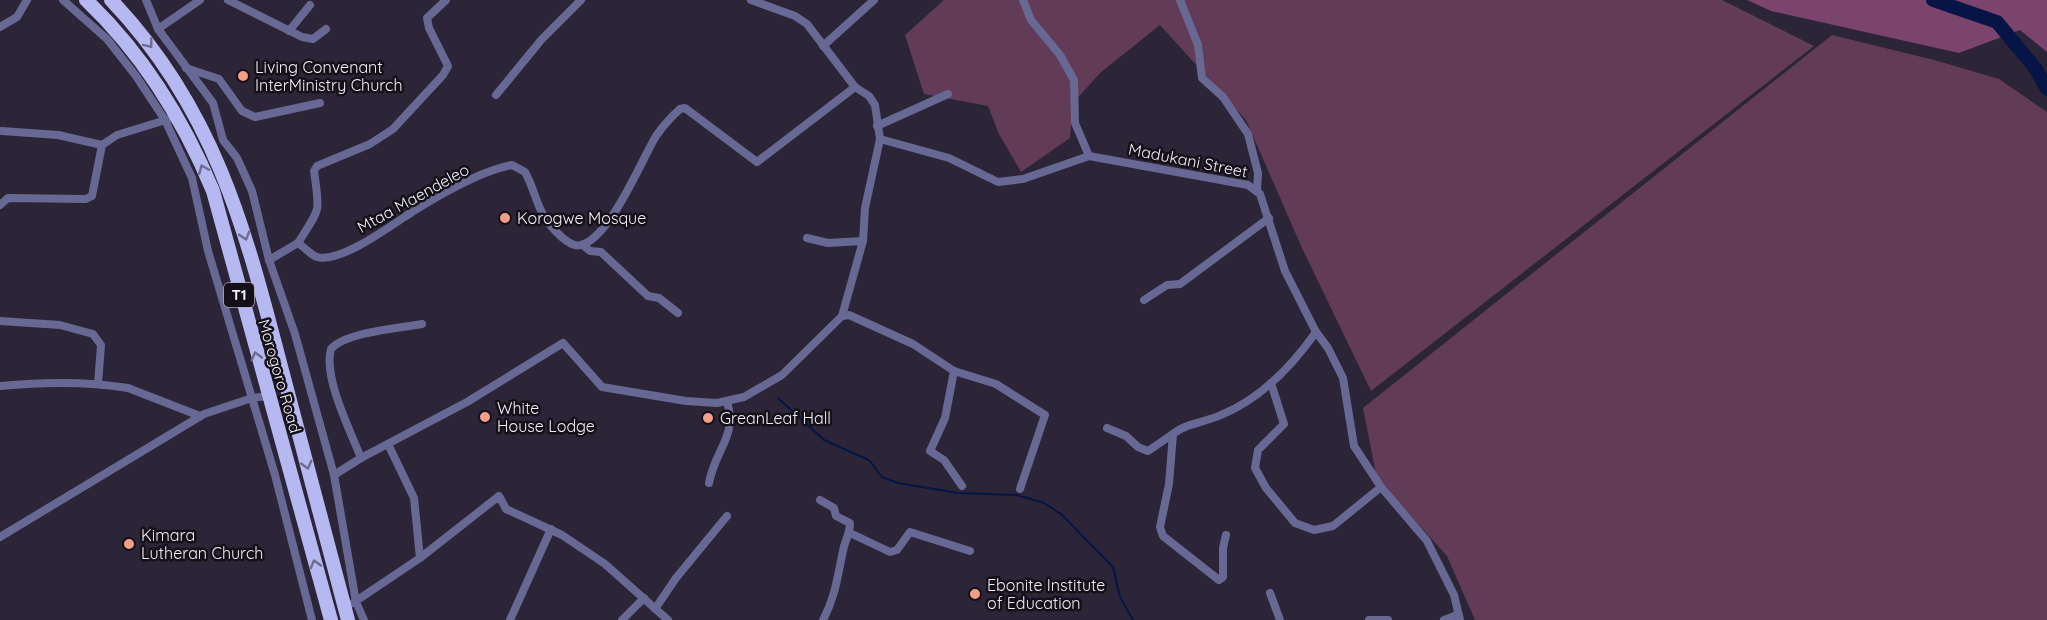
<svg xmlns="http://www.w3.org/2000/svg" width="2047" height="620" font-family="Quicksand,sans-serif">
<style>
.green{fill:#623b57}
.forest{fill:#7b446c}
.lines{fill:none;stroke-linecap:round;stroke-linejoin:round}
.stream{stroke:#061545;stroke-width:2}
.river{stroke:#061545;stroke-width:14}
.minor{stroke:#676894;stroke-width:8}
.trunk{stroke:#b6b8f1;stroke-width:14}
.oneway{stroke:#6d6c8f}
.poi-dot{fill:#f49e8a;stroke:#131018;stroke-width:2}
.labels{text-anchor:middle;stroke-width:5;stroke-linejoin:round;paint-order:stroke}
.shield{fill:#131018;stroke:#afabb6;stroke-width:1.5}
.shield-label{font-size:15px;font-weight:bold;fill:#f2eefa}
.poi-label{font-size:16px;fill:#f2eefa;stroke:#131018;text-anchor:start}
.street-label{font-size:16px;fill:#f2eefa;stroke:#131018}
</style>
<rect width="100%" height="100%" fill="#2c2537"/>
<g class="green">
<path d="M944 0H1722L1814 46 1371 391 1302 248 1246 120 1160 25 1100 73 1073 103 1070 138 1021 172 999 134 988 106 924 94 905 35Z"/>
<path d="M1832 35 1934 60 1999 79 2047 112V620H1475L1447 556 1377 479 1363 408Z"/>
</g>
<path class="forest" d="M1747 0H2047V52L2020 30 1959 53 1771 11Z"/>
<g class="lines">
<path class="stream" d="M778 398 824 440 869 460 882 477 898 483 958 493 1017 495 1044 503 1061 514 1113 567 1120 597 1133 620"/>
<path class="river" d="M1933 0 1997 22 2036 69 2047 89"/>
<g class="minor">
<path d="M63 0 107 39 136 76 165 120 192 178 208 251 275 475 312 620"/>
<path d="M146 0 158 29 213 103 223 140 237 158 252 191 269 260 295 334 334 475 356 602 364 620"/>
<path d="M228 0 302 37 313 39 326 29"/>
<path d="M751 0 795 16 807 24 855 87 869 96 875 105 880 139 949 158 998 182 1023 179 1089 156 1248 185 1260 194 1285 271 1316 332 1328 348 1343 378 1354 446 1381 487 1427 541 1454 595 1460 620"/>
<path d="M1023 0 1031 20 1060 55 1074 80 1075 123 1089 156"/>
<path d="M1180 0 1198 45 1202 78 1223 97 1248 134 1258 173 1257 191"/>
<path d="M0 27 17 17 27 0"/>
<path d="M158 29 200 0"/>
<path d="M289 31 310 5"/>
<path d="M823 46 874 0"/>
<path d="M186 68 219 79 242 111 255 117 320 103"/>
<path d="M496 95 542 39 581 0"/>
<path d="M877 126 948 94"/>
<path d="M2 131 58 135 102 145"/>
<path d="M0 205 8 198 86 199 92 196 102 145 117 135 169 119"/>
<path d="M807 238 828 243 863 241"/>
<path d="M298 243C321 206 320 215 314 171L317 166 370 144 393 129 443 75 448 66 429 28 427 18 446 0"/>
<path d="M583 245 590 251 601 252 648 296 659 298 678 313"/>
<path d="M269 260 298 243C304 247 311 255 317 257 341 264 396 222 415 210 441 194 483 170 512 165L525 172C535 190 537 210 551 226 557 233 571 248 581 245 610 238 641 161 656 136 663 126 671 117 680 109L685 108 757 162 855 87"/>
<path d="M1144 300 1167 285 1180 284 1269 218"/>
<path d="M842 316 863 241 865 208 880 139"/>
<path d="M0 321 60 325 93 334 101 345 98 384"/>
<path d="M954 371 945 418 930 451 944 460 962 486"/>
<path d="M1271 383 1284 424 1258 450 1255 468 1266 488 1295 523 1314 530 1333 526 1381 487"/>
<path d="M0 386C42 382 86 381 128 388L200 416"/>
<path d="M1107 428 1126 436 1138 447 1148 451 1173 434"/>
<path d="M388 444 414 498 420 558"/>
<path d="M361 458C350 430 323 377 331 349 346 332 400 328 422 324"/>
<path d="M334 475 361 458 467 402 563 343 602 387 686 401 717 403 744 397 782 375 842 316 849 315 913 344 954 371 996 384 1045 415 1020 489"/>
<path d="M709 483C715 450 738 435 727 402"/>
<path d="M820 500 834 508 836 516 850 523C850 534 845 540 843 551 837 578 836 595 823 620"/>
<path d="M850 533 890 552 897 550 910 532 970 551"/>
<path d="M1226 535 1223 548V577L1219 580 1163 536 1160 527 1169 484 1173 434C1186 423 1206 422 1221 415 1260 399 1292 366 1316 332"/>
<path d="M0 537 204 414 252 398 268 396"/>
<path d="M1270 593 1280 620"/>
<path d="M353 603 420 558 499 496 506 509 562 535 605 564 668 620"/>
<path d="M655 609 676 578 727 516"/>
<path d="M510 620 551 529"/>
<path d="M622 620 644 598"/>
<path d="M1369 620H1388"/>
<path d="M1444 620 1457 615"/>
</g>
<g class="trunk">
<path d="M86 0C143 54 183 119 213 191L331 620"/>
<path d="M111 0C216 110 246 232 283 374 305 456 326 538 348 620"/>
</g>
</g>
<defs><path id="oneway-chevron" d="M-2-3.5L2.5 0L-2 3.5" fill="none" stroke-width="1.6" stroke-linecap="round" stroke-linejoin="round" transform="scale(1.5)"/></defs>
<g class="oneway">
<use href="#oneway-chevron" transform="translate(149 44) rotate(52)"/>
<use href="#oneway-chevron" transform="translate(203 169) rotate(-113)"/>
<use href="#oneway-chevron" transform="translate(245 236) rotate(73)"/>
<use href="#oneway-chevron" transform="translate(256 356) rotate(-105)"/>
<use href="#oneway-chevron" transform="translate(307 465) rotate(75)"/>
<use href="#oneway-chevron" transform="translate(315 564) rotate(-105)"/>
</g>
<g class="poi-dot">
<circle cx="243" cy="76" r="6"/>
<circle cx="505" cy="218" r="6"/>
<circle cx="485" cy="417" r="6"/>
<circle cx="708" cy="418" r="6"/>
<circle cx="129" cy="544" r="6"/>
<circle cx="975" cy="594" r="6"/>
</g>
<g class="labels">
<rect class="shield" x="224" y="283" width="30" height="24" rx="4.5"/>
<g class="shield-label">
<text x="239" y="300">T1</text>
</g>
<g class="poi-label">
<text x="255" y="73">Living Convenant<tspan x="255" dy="18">InterMinistry Church</tspan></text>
<text x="517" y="224">Korogwe Mosque</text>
<text x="497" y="414">White<tspan x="497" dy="18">House Lodge</tspan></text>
<text x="720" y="424">GreanLeaf Hall</text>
<text x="141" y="541">Kimara<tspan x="141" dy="18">Lutheran Church</tspan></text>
<text x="987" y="591">Ebonite Institute<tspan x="987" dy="18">of Education</tspan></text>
</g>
<g class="street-label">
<text transform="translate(1188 160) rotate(11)" y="6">Madukani Street</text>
<text transform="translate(413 198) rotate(-29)" y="6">Mtaa Maendeleo</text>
<text transform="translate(280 376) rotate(74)" y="6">Morogoro Road</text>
</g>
</g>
</svg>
